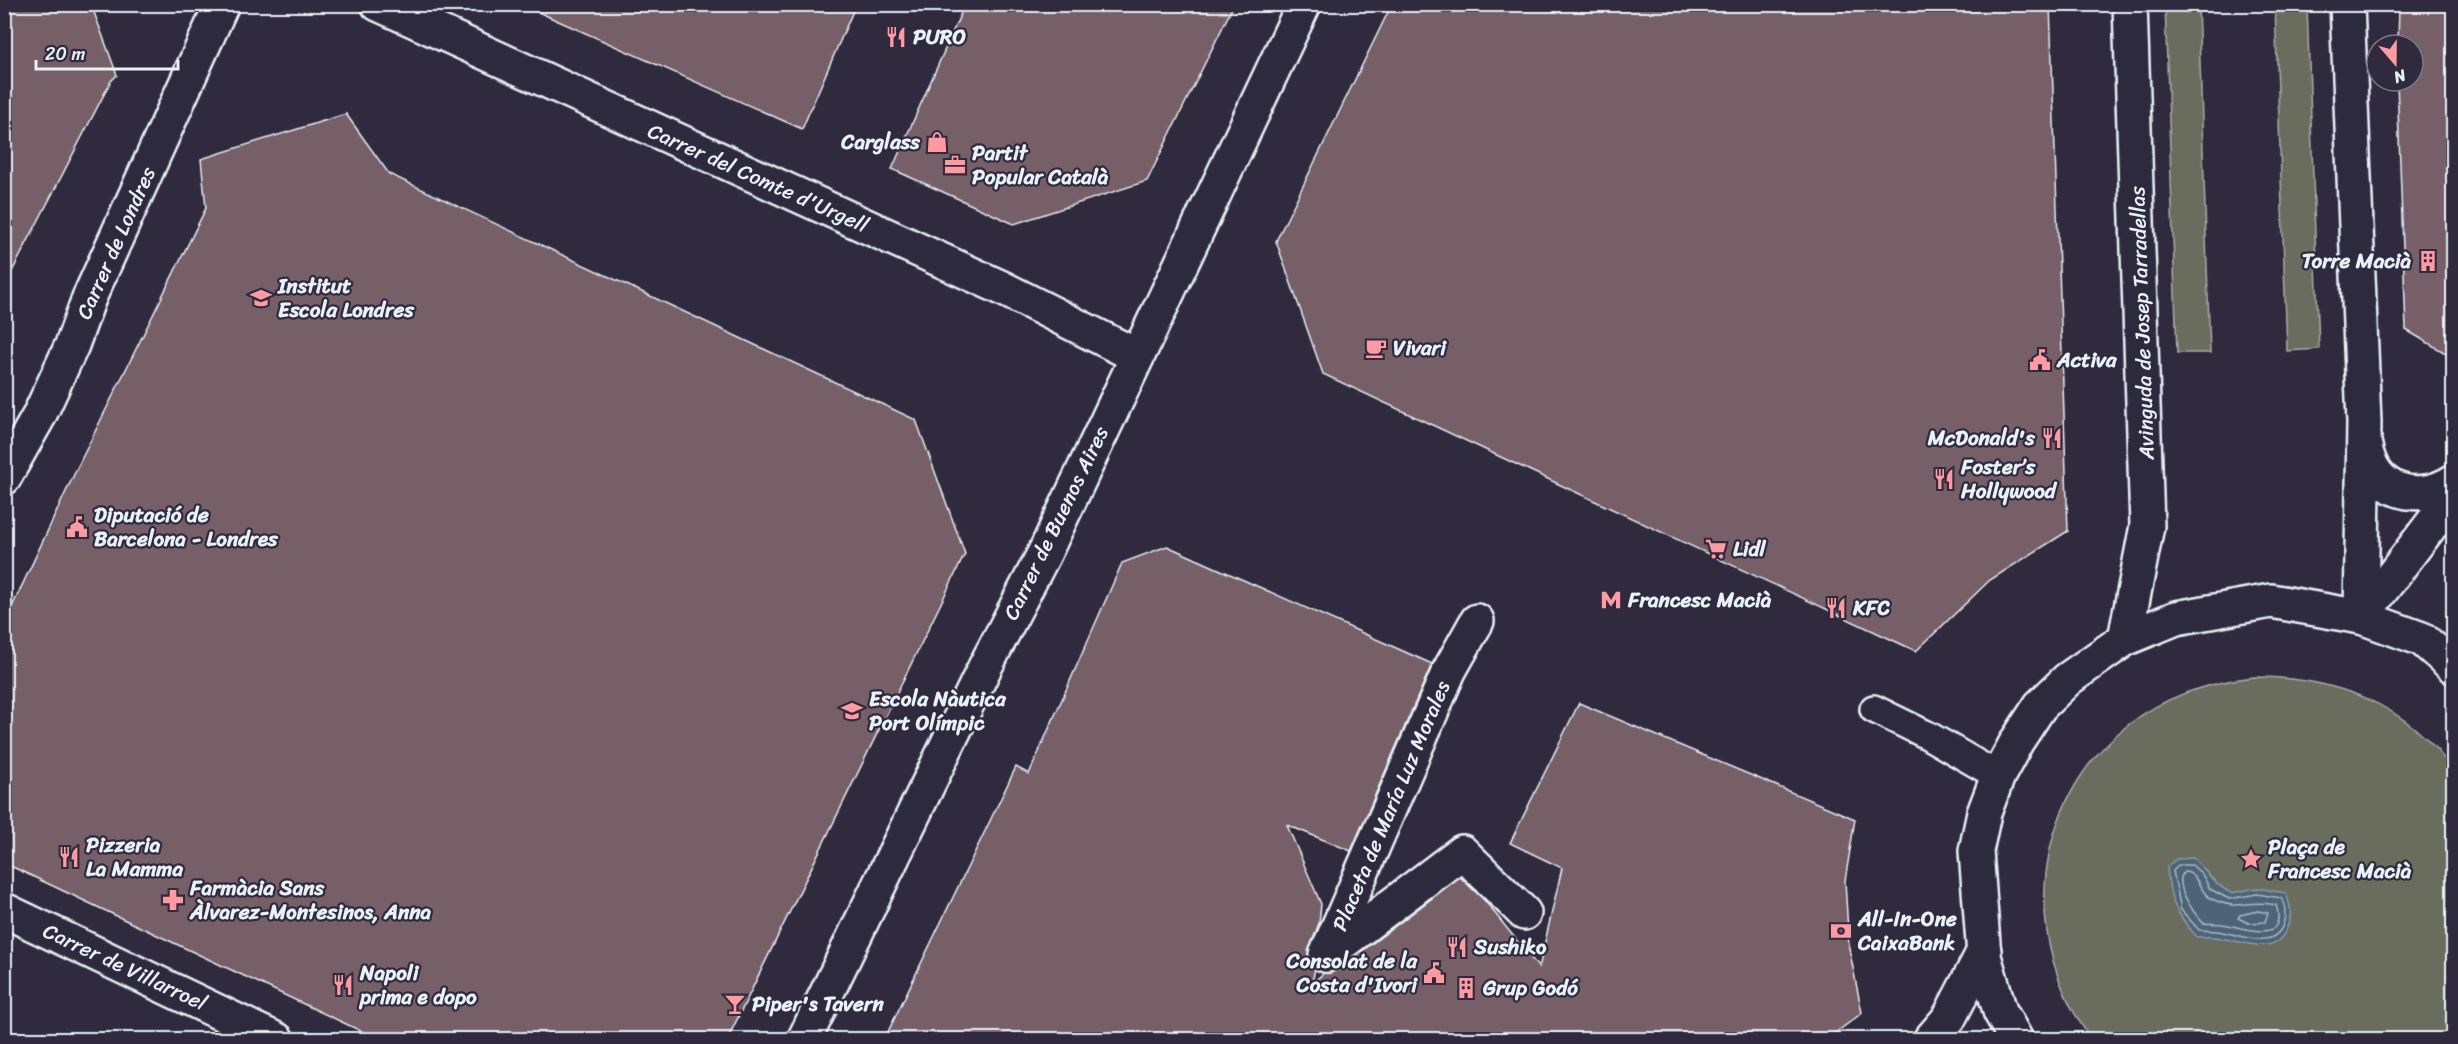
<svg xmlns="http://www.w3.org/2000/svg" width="2458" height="1044" font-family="Sriracha,sans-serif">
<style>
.green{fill:#6a6c5d;stroke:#a9aeaa;stroke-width:1.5}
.water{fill:#4d6477;stroke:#8b9cab;stroke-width:1.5}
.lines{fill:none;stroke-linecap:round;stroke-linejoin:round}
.shore{stroke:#aab9c4;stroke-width:1.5}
.building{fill:#765e66;stroke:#e8f1f8;stroke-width:1.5}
.lane-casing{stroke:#e8f1f8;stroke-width:32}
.street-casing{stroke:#e8f1f8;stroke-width:38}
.secondary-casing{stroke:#e8f1f8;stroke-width:38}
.lane{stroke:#2f2a3d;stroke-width:27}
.street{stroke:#2f2a3d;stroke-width:33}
.secondary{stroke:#2f2a3d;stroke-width:33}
.labels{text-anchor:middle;stroke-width:4.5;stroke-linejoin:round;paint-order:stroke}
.poi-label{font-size:21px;font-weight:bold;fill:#e8f1f8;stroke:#2f2a3d;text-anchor:start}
.street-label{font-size:21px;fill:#e8f1f8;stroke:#2f2a3d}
</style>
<rect width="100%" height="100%" fill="#2f2a3d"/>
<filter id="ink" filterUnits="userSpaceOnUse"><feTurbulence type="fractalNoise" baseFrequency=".0167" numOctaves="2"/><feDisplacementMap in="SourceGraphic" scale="12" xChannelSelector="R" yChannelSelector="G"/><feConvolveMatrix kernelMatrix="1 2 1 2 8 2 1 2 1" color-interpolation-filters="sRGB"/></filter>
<g filter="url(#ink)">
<g class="green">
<path d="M2165 5H2198L2210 353H2177Z"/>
<path d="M2275 5H2307L2319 349 2287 351Z"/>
<path d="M2254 677C2333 677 2408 703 2454 772V1028L2446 1039 2092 1040C2019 943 2030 802 2128 725 2165 696 2209 682 2254 677Z"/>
</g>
<path class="water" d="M2193 858C2209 872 2211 883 2231 893L2257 888 2285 893C2291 904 2293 915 2287 928 2275 958 2243 941 2220 938 2213 936 2204 937 2197 937 2175 912 2169 900 2167 866L2177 859Z"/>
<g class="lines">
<g class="shore">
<path d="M2179 865H2192L2202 874 2210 889 2229 899 2257 894 2281 898C2285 905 2286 913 2284 921 2277 951 2243 936 2223 932 2215 930 2207 931 2199 930L2181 910 2173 871Z"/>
<path d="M2184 872C2198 872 2199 891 2210 898 2239 913 2247 898 2276 905 2289 947 2239 926 2222 924 2216 923 2209 924 2203 923 2194 913 2173 885 2184 872Z"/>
<path d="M2258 911 2268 913 2265 922 2248 923 2238 918 2240 915Z"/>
</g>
</g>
<g class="building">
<path d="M4 4H91L117 75 111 81 4 287Z"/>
<path d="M520 4H856L802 129Z"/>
<path d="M965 4H1234L1147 181 1014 224 892 169Z"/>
<path d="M1392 4H2050L2068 531 1990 580 1916 651 1323 374 1276 241Z"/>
<path d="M2399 4H2454V358L2406 330 2397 81H2413V45H2398Z"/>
<path d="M346 114 389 174 916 420 965 554 727 1040H380L4 863V624L78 466 206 208 201 159Z"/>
<path d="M1167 546 1432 664 1351 851 1287 825 1321 904 1319 923 1307 957 1315 969 1312 983 1324 973 1337 970 1460 877 1485 901 1539 968 1562 868 1510 843 1579 703 1855 819 1845 881 1849 948 1862 1013 1826 1040H884L1016 767 1029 774 1122 563Z"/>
</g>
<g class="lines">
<defs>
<path id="lane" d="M1874 709 1929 736 1998 776"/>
<g id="street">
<path d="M4 478 39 416 72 345 89 298 222 4"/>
<path d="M1477 621 1449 671 1326 955 1462 852 1524 913"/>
<path d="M804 1040 986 665 1045 552 1304 4"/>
</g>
<g id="secondary">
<path d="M378 4 1000 287 1137 356"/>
<path d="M2347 4 2364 423 2361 617"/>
<path d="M2365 446C2373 492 2417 505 2454 481"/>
<path d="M2361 617 2454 495"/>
<path d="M2125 639 2147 526 2130 4"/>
<path d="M4 910 277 1040"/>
<path d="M1930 1040 1949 1018 1984 951"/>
<path d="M2016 1040 2000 1011 1984 956 1976 851 1984 813 1998 776 2017 741 2040 706 2068 679 2125 639 2176 618 2271 601 2361 617 2422 639 2454 667"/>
</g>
</defs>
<use href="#lane" class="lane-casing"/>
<use href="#street" class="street-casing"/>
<use href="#secondary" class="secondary-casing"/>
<use href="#lane" class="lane"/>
<use href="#street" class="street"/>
<use href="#secondary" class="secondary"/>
</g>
</g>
<defs>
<symbol id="restaurant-bare" viewBox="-9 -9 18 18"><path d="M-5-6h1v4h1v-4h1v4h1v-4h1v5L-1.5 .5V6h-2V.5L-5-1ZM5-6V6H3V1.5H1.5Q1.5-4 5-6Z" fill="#ff9aa2" stroke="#2f2a3d" stroke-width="2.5" paint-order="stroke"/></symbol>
<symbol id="shop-bare" viewBox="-9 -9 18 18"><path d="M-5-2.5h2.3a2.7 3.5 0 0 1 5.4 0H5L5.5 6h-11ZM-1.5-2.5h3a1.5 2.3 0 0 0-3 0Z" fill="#ff9aa2" stroke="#2f2a3d" stroke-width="2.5" paint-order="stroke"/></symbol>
<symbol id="office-bare" viewBox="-9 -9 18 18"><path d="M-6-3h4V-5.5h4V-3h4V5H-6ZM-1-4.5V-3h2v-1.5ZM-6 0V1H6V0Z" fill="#ff9aa2" stroke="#2f2a3d" stroke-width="2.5" paint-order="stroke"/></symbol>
<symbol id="building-bare" viewBox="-9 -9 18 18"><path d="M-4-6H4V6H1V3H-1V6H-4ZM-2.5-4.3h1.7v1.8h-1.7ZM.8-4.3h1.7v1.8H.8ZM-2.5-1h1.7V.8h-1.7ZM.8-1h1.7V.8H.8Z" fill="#ff9aa2" stroke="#2f2a3d" stroke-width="2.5" paint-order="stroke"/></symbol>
<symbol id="school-bare" viewBox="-9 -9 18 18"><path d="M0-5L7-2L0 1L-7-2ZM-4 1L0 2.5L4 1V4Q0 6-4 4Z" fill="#ff9aa2" stroke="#2f2a3d" stroke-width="2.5" paint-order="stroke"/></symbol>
<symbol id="cafe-bare" viewBox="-9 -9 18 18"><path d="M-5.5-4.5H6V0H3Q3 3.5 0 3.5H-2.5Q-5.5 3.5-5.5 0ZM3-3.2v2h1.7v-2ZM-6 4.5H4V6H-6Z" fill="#ff9aa2" stroke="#2f2a3d" stroke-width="2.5" paint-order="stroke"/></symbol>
<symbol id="civic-bare" viewBox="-9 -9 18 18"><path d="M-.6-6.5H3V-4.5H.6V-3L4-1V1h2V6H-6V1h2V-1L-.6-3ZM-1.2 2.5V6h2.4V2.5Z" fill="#ff9aa2" stroke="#2f2a3d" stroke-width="2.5" paint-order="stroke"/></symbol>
<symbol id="supermarket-bare" viewBox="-9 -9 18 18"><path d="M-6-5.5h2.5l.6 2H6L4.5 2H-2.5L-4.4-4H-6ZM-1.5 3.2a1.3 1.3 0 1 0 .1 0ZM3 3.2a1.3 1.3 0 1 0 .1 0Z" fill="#ff9aa2" stroke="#2f2a3d" stroke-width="2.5" paint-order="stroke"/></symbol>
<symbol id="metro-bare" viewBox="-9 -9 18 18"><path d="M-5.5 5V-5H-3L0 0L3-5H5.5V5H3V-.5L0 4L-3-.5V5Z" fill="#ff9aa2" stroke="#2f2a3d" stroke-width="2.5" paint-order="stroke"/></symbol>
<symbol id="sight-bare" viewBox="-9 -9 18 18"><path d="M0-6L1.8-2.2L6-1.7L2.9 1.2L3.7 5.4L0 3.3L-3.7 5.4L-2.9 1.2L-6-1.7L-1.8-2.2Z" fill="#ff9aa2" stroke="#2f2a3d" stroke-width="2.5" paint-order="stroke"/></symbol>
<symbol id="pharmacy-bare" viewBox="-9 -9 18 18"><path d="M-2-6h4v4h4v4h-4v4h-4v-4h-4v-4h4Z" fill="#ff9aa2" stroke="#2f2a3d" stroke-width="2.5" paint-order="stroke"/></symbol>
<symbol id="bank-bare" viewBox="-9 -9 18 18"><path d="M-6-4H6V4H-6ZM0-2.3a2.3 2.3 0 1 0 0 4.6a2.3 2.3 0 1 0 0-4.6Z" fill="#ff9aa2" stroke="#2f2a3d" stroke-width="2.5" paint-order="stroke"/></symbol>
<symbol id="bar-bare" viewBox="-9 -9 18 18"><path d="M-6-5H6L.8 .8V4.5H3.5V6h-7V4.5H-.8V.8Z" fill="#ff9aa2" stroke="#2f2a3d" stroke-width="2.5" paint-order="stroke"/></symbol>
</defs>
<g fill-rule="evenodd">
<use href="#restaurant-bare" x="881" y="22" width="30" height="30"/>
<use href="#shop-bare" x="922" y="127" width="30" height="30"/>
<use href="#office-bare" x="940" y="150" width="30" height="30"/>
<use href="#building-bare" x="2413" y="246" width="30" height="30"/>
<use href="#school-bare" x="246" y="283" width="30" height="30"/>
<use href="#cafe-bare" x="1361" y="333" width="30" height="30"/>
<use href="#civic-bare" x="2025" y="345" width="30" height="30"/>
<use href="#restaurant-bare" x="2037" y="423" width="30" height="30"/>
<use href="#restaurant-bare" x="1929" y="464" width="30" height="30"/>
<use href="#civic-bare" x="62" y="512" width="30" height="30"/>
<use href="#supermarket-bare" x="1701" y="534" width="30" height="30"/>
<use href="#metro-bare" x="1596" y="585" width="30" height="30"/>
<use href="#restaurant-bare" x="1821" y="593" width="30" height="30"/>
<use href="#school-bare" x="837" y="696" width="30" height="30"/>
<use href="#restaurant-bare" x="54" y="842" width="30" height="30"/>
<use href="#sight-bare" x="2236" y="844" width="30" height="30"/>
<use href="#pharmacy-bare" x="158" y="885" width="30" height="30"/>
<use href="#bank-bare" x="1826" y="916" width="30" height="30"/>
<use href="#restaurant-bare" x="1442" y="932" width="30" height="30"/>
<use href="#civic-bare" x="1419" y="958" width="30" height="30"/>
<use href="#restaurant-bare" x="328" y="970" width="30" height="30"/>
<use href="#building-bare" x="1451" y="973" width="30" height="30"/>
<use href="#bar-bare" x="720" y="989" width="30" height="30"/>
</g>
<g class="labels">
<g class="poi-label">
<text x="913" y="44">PURO</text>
<text x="920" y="149" text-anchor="end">Carglass</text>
<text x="972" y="160">Partit<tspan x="972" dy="24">Popular Català</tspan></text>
<text x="2411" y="268" text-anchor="end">Torre Macià</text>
<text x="278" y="293">Institut<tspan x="278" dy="24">Escola Londres</tspan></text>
<text x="1393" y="355">Vivari</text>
<text x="2057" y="367">Activa</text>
<text x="2035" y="445" text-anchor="end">McDonald's</text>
<text x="1961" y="474">Foster’s<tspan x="1961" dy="24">Hollywood</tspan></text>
<text x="94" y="522">Diputació de<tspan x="94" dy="24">Barcelona - Londres</tspan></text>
<text x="1733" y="556">Lidl</text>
<text x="1628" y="607">Francesc Macià</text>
<text x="1853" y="615">KFC</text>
<text x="869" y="706">Escola Nàutica<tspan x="869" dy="24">Port Olímpic</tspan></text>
<text x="86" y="852">Pizzeria<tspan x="86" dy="24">La Mamma</tspan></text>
<text x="2268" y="854">Plaça de<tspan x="2268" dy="24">Francesc Macià</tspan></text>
<text x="190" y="895">Farmàcia Sans<tspan x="190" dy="24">Àlvarez-Montesinos, Anna</tspan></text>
<text x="1858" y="926">All-In-One<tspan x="1858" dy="24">CaixaBank</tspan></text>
<text x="1474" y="954">Sushiko</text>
<text x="1417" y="968" text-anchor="end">Consolat de la<tspan x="1417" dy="24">Costa d'Ivori</tspan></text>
<text x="360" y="980">Napoli<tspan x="360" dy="24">prima e dopo</tspan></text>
<text x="1483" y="995">Grup Godó</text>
<text x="752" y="1011">Piper's Tavern</text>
</g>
<g class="street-label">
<text transform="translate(758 178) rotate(24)" y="7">Carrer del Comte d'Urgell</text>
<text transform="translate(116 243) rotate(-66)" y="7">Carrer de Londres</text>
<text transform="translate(2142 323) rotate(-92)" y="7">Avinguda de Josep Tarradellas</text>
<text transform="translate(1056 523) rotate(-64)" y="7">Carrer de Buenos Aires</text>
<text transform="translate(1391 806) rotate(-67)" y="7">Placeta de María Luz Morales</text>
<text transform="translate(125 967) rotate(25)" y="7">Carrer de Villarroel</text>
</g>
</g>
<rect width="2458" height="1044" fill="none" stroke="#2f2a3d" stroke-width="24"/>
<rect x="12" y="12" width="2434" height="1020" fill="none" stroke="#e8f1f8" stroke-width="2" filter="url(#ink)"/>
<g transform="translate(2395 63) rotate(160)"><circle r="28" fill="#2f2a3d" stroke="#797a88" stroke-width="1.5"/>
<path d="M0-4.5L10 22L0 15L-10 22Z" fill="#ff9aa2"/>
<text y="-9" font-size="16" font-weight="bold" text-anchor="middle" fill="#e8f1f8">N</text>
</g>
<path d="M36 60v9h142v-9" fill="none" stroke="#e8f1f8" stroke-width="3"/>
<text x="45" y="60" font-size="18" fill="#e8f1f8" stroke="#2f2a3d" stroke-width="4.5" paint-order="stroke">20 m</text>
</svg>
